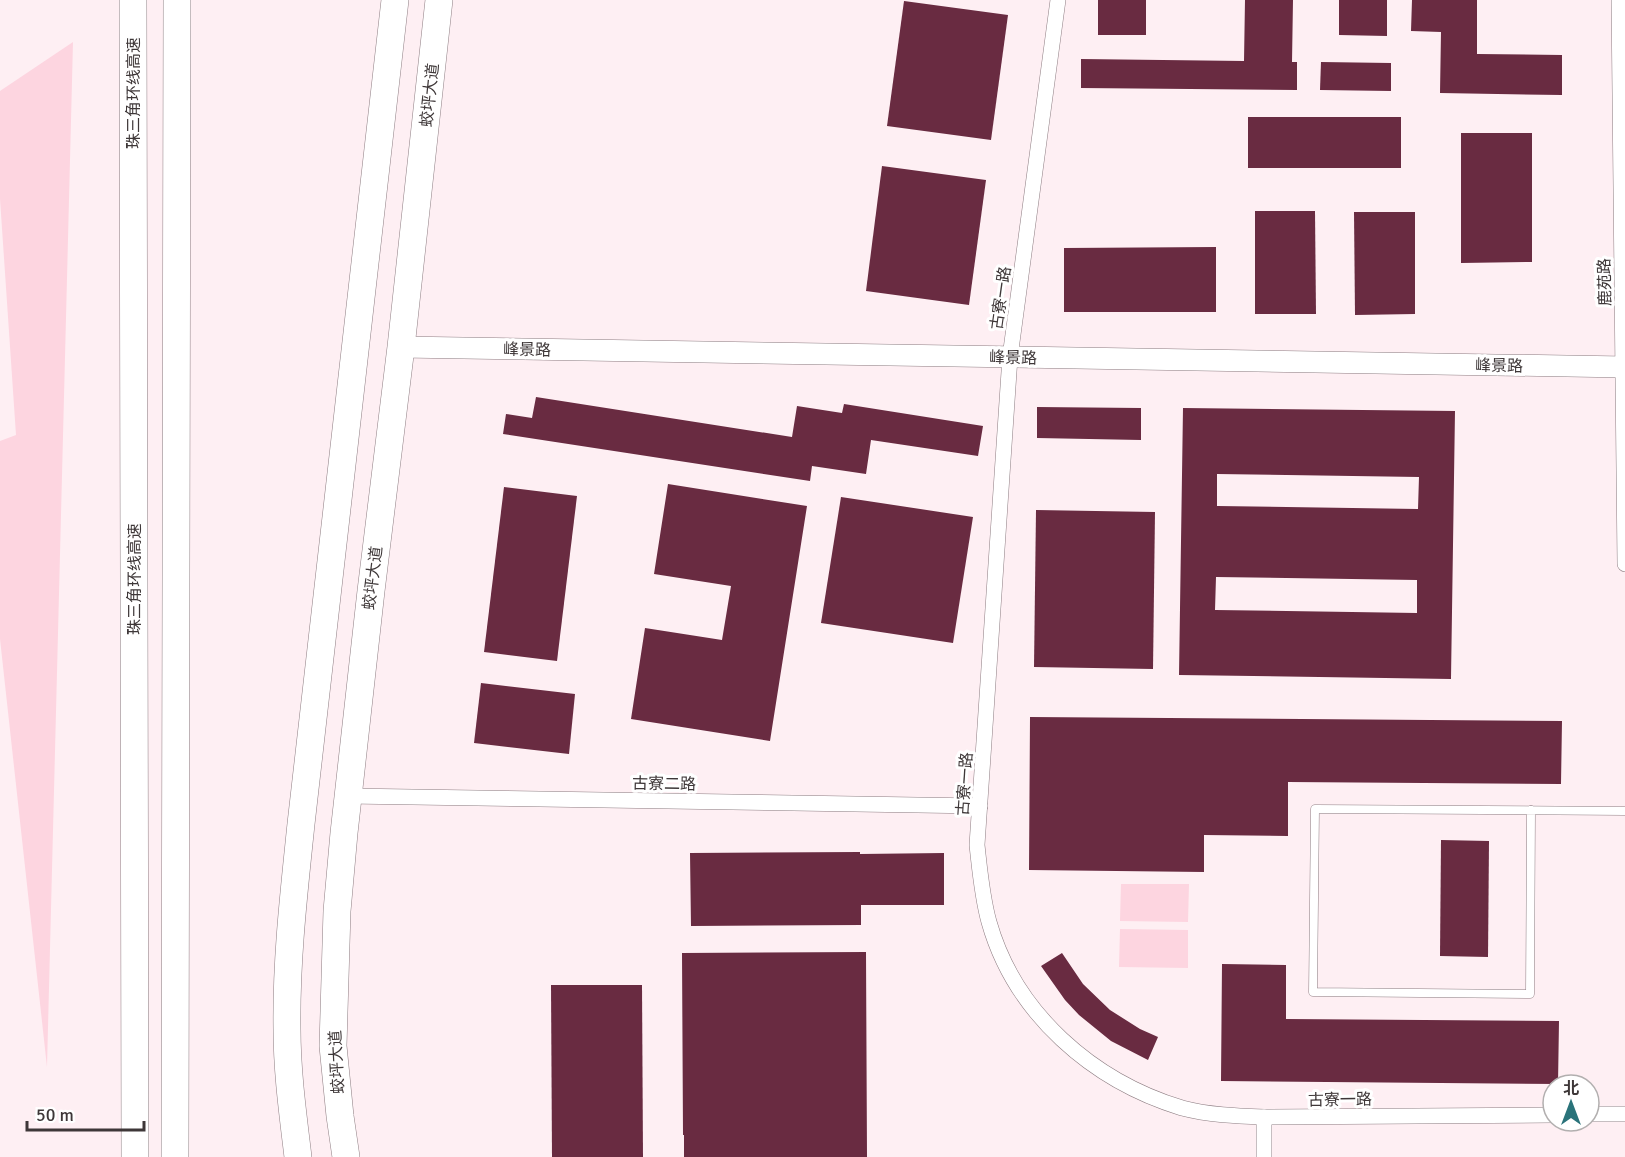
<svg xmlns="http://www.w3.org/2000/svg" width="1625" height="1157" font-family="Signika,'Noto Sans SC',sans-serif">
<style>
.green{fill:#fdd5e0}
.building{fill:#692b41;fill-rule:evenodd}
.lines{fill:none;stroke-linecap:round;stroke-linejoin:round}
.lane-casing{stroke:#8d7d82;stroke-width:9}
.street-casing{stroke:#8d7d82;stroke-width:16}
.secondary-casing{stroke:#8d7d82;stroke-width:22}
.highway-casing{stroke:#8d7d82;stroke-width:28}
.lane{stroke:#fff;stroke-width:8}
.street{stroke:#fff;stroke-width:15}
.secondary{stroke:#fff;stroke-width:21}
.highway{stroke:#fff;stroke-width:27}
.labels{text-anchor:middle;stroke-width:6;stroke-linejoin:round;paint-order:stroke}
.street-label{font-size:16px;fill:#3e3738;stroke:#fff}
</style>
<rect width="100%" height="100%" fill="#feeff3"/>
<g class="green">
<path d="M73 42 47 1067 0 639V441L16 435 0 199V91Z"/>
<path d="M1121 884H1189L1188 922 1120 921Z"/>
<path d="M1120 929 1188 930V968L1119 967Z"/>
</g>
<g class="building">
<rect x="1098" y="0" width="48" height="35"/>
<path d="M1245 0H1293L1292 62H1297V90L1081 88V59L1244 61Z"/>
<path d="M1339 0H1387V36L1339 35Z"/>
<path d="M1412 0H1477V54L1562 55V95L1440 93 1441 32 1411 31Z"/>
<path d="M904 1 1008 15 991 140 887 126Z"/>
<path d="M1321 62 1391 63V91L1320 90Z"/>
<rect x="1248" y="117" width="153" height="51"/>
<path d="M1461 133H1532V262L1461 263Z"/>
<path d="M882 166 986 180 969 305 866 291Z"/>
<path d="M1255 211H1315L1316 314H1255Z"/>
<path d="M1354 212H1415V314L1355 315Z"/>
<path d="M1216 247V312H1064V248Z"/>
<path d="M536 397 792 437 797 406 842 413 844 404 983 426 978 456 871 440 866 474 812 466 810 481 503 434 506 414 532 418Z"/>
<path d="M1037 407 1141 408V440L1037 438Z"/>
<path d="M1183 408 1455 411 1451 679 1179 675ZM1217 474 1419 477 1418 509 1217 506ZM1216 577 1417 580V613L1215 610Z"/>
<path d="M668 484 807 506 770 741 631 719 645 628 722 640 731 586 654 574Z"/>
<path d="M504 487 577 496 557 661 484 652Z"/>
<path d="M841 497 973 517 953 643 821 623Z"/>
<path d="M1036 510 1155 512 1153 669 1034 667Z"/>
<path d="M481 683 575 694 569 754 474 743Z"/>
<path d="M1030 717 1562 721 1561 784 1288 782V836L1204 835V872L1029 870Z"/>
<path d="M1441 840 1489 841 1488 957 1440 956Z"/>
<path d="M860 852V854L944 853V905H861V925L691 926 690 853Z"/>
<path d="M866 952 867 1157H684V1135H683L682 953Z"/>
<path d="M1062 953 1083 984 1110 1010 1140 1029 1158 1037 1148 1060 1111 1041 1079 1015 1065 1000 1041 966Z"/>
<path d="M1222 964 1286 965V1019L1559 1021 1558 1084 1221 1081Z"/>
<path d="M551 985H642L643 1157H552Z"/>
</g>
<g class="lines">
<defs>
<path id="lane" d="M1531 810 1530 994 1313 992 1315 809 1625 811"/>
<g id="street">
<path d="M1058 0 1010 357 977 845C980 872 982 897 989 922 1015 1014 1093 1081 1182 1108 1209 1115 1236 1116 1264 1117L1553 1115"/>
<path d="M1619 0 1625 564"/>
<path d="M348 796 980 806"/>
<path d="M1589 1114H1625"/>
<path d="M1264 1117V1157"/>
</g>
<path id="secondary" d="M401 347 1625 367"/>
<g id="highway">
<path d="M133 0 135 1157"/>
<path d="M175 1157 177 0"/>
<path d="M298 1157C293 1115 287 1072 287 1029 286 960 294 892 301 824L395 0"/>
<path d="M346 1157 340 1116 333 1046 337 911 344 833 371 591 401 347 439 0"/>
</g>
</defs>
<use href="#lane" class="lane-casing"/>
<use href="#street" class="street-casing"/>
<use href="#secondary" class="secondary-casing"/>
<use href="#highway" class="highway-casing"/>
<use href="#lane" class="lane"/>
<use href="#street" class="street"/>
<use href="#secondary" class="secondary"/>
<use href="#highway" class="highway"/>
</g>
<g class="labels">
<g class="street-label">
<text transform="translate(133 93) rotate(-90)" y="6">珠三角环线高速</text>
<text transform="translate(429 95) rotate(-84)" y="6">蛟坪大道</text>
<text transform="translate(1604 282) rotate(-91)" y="6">鹿苑路</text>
<text transform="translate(1000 298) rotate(-82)" y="6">古寮一路</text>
<text transform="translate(527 349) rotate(1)" y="6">峰景路</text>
<text transform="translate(1013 357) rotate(1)" y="6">峰景路</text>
<text transform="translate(1499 365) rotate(1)" y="6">峰景路</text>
<text transform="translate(372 578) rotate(-83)" y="6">蛟坪大道</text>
<text transform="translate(134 579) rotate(-90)" y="6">珠三角环线高速</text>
<text transform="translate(664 783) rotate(1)" y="6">古寮二路</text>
<text transform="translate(964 784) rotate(-86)" y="6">古寮一路</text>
<text transform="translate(336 1062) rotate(-93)" y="6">蛟坪大道</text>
<text transform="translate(1340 1099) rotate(-1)" y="6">古寮一路</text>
</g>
</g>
<g transform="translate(1571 1103)"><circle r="28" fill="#ffffff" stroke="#b2afaf" stroke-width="1.5"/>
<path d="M0-4.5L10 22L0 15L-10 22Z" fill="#2a737a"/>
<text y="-9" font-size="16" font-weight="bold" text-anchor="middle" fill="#3e3738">北</text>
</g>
<path d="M27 1121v9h117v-9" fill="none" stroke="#3e3738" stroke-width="3"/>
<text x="36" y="1121" font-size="18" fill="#3e3738" stroke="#ffffff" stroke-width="4.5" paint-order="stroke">50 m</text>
</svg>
